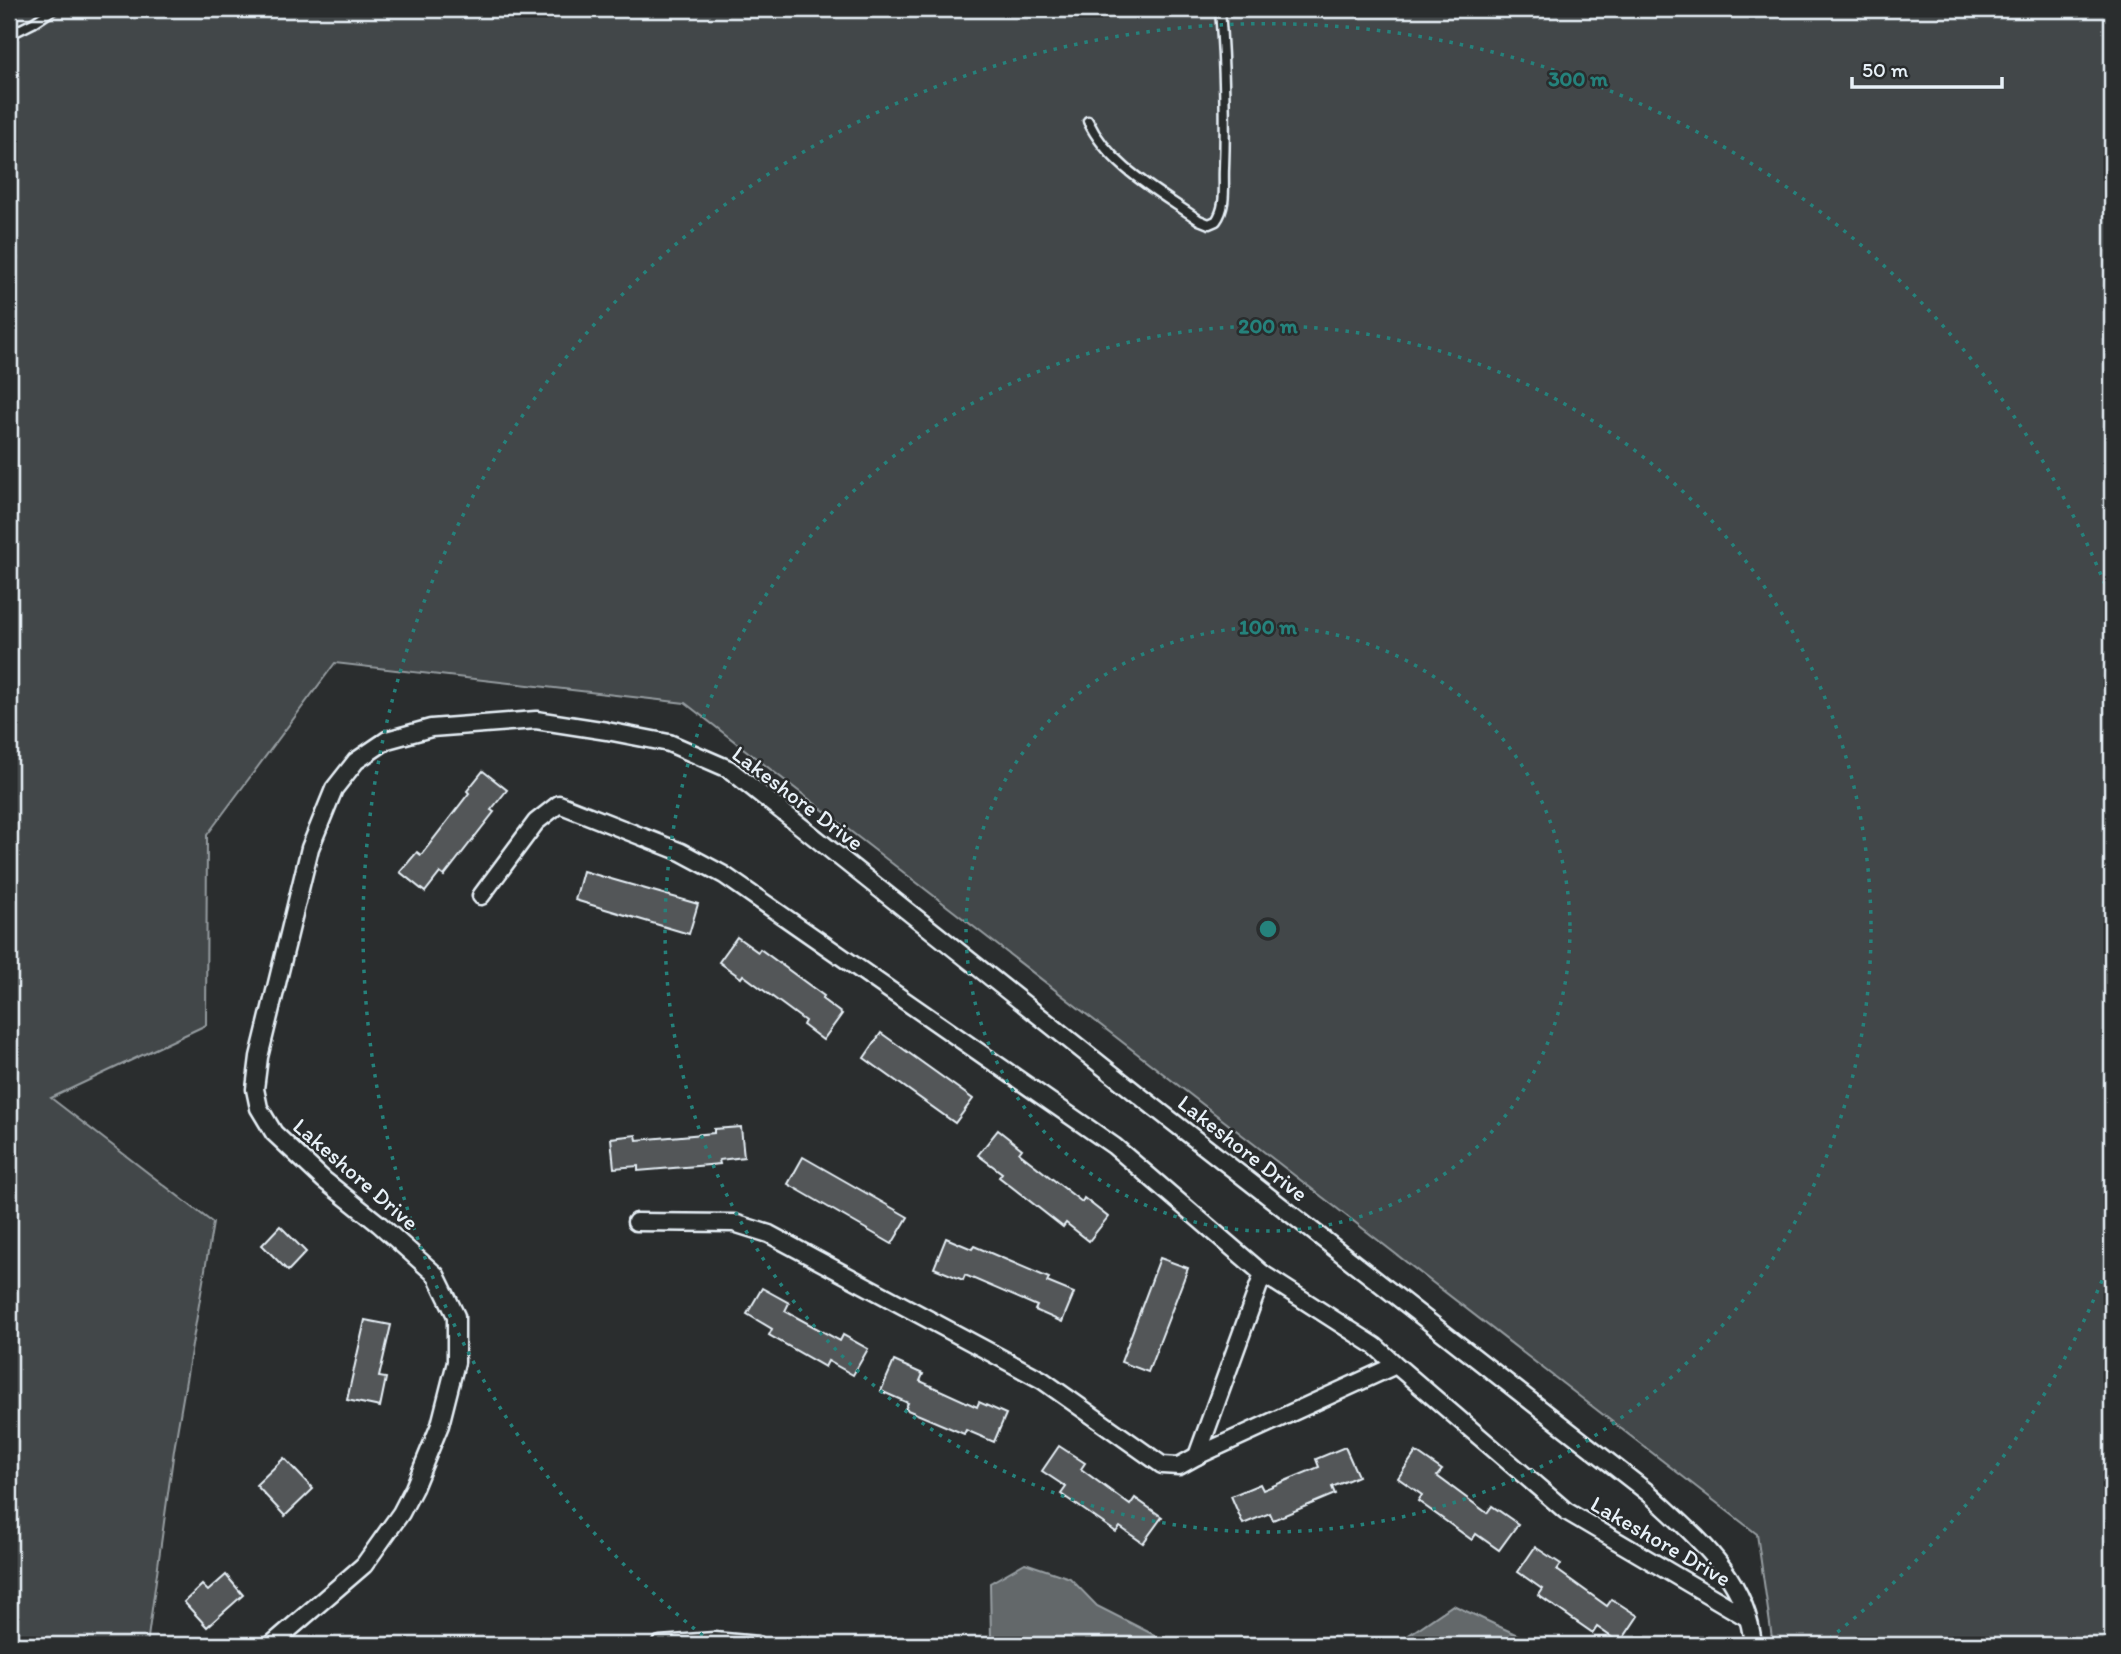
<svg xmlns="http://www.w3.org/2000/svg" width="2121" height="1654" font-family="Itim,sans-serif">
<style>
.green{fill:#424648;stroke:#959ca0;stroke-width:2}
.water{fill:#63686b;stroke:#989fa3;stroke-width:2}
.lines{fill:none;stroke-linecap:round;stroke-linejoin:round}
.stream{stroke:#989fa3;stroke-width:6}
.building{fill:#535759;stroke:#e8f1f8;stroke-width:2}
.service-casing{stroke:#e8f1f8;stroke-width:13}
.minor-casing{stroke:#e8f1f8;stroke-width:21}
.service{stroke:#2a2d2e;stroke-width:8}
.minor{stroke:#2a2d2e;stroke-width:16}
.ring{fill:none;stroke:#25827c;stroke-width:3.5;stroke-dasharray:3.5 7}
.labels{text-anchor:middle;stroke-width:5;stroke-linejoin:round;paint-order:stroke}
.street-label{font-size:23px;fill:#e8f1f8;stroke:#2a2d2e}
.centre{fill:#25827c;stroke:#2a2d2e;stroke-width:3.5}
.ring-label{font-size:21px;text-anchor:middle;font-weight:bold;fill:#25827c;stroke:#2a2d2e;stroke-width:5;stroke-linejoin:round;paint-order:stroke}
</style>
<rect width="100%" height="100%" fill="#2a2d2e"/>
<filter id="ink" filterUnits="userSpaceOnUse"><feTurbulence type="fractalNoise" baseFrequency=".0143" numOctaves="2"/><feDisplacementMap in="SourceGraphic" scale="14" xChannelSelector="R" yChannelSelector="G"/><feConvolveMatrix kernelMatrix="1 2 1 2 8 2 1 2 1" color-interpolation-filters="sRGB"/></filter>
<g filter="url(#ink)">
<path class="green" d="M9 9H2112V1645H1773L1757 1534 685 703 335 663 207 835 206 1025 51 1098 213 1223 174 1450 147 1645H9Z"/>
<g class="water">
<path d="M1025 1563 1070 1578 1097 1606 1174 1645H996L991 1639 990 1583Z"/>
<path d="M1453 1605 1539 1645H1394Z"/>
</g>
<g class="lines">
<path class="stream" d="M2106 9 2112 25"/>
</g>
<g class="building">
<path d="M483 771 507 790 491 810 494 812 444 876 440 873 425 892 400 872 417 852 421 855 469 793 467 791Z"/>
<path d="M583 871 698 904 689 934 575 900Z"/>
<path d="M737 937 758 952 760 949 824 996 822 999 842 1014 823 1040 803 1025 805 1021 743 975 741 978 719 962Z"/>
<path d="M881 1033 973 1099 955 1123 864 1058Z"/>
<path d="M741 1127 744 1157 719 1160 720 1164 638 1171V1166L614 1168 611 1138 636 1135 637 1140 714 1133V1129Z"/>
<path d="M998 1130 1022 1149 1019 1153 1082 1202 1084 1198 1108 1217 1089 1241 1066 1223 1063 1227 999 1177 1002 1173 978 1155Z"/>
<path d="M803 1157 908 1217 892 1244 788 1184Z"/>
<path d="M280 1226 306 1252 288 1271 262 1245Z"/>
<path d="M946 1238 972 1249 974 1246 1049 1278 1047 1282 1074 1293 1062 1322 1035 1310 1037 1306 965 1275 963 1280 934 1268Z"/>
<path d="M1160 1258 1188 1268 1148 1372 1121 1362Z"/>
<path d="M762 1288 789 1303 785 1311 840 1341 843 1335 868 1349 853 1375 828 1361 825 1367 769 1335 772 1329 747 1314Z"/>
<path d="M365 1320 391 1325 379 1377 386 1378 380 1407 347 1400Z"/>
<path d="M894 1361 923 1374 920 1381 977 1407 979 1402 1006 1414 994 1442 966 1430 964 1434 905 1409 908 1403 881 1391Z"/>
<path d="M1059 1446 1085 1463 1081 1469 1130 1505 1135 1498 1162 1517 1143 1543 1120 1527 1116 1532 1061 1494 1066 1487 1042 1471Z"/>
<path d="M1345 1447 1358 1476 1332 1487 1335 1494 1273 1520 1270 1513 1243 1524 1231 1496 1260 1484 1263 1490 1319 1467 1316 1459Z"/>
<path d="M1416 1452 1442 1470 1437 1476 1487 1513 1492 1506 1518 1524 1499 1550 1476 1534 1472 1540 1418 1501 1422 1495 1398 1478Z"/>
<path d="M284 1458 313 1489 285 1516 256 1485Z"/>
<path d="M1535 1547 1561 1564 1557 1570 1607 1606 1612 1599 1638 1616 1620 1643 1597 1627 1593 1633 1538 1595 1542 1589 1518 1572Z"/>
<path d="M226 1575 243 1595 207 1627 184 1602 202 1585 208 1591Z"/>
</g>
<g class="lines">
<defs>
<g id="service">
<path d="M9 35 33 23 54 9"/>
<path d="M1088 121C1109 166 1159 192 1199 220L1209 224 1216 221C1227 206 1223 186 1224 168 1226 114 1224 62 1220 9"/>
<path d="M9 253 12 258 9 263"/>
</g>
<g id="minor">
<path d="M481 896 536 822 559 804 681 852 724 875 1114 1146 1263 1274"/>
<path d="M636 1222 734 1223 769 1234 1042 1380 1162 1465 1179 1466 1197 1456"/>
<path d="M1396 1365 1197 1456 1263 1274 1375 1346 1396 1365 1566 1511 1746 1617"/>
<path d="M271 1645 364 1565 401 1513 414 1488 440 1425 456 1362V1316L436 1275 379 1224 324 1180 274 1133 259 1108 255 1089 259 1057 310 848 334 789 356 761 387 740 431 728 536 720 607 731 669 743 729 769 1136 1093 1651 1495C1697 1538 1747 1577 1753 1645"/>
<path d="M660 1645 714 1641 758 1645"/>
</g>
</defs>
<use href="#service" class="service-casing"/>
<use href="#minor" class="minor-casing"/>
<use href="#service" class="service"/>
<use href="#minor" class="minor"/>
</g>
</g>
<g class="ring">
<circle cx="1268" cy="929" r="302"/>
<circle cx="1268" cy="929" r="603"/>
<path d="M2110 1261A905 905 0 0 1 1825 1642M711 1642A905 905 0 1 1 2110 597"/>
</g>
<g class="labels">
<g class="street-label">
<text transform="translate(798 798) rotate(37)" y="8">Lakeshore Drive</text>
<text transform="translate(1243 1148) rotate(38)" y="8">Lakeshore Drive</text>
<text transform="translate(356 1174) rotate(41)" y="8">Lakeshore Drive</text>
<text transform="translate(1661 1541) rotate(30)" y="8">Lakeshore Drive</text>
</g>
</g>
<circle cx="1268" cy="929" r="10" class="centre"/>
<g class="ring-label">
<text x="1578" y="86">300 m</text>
<text x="1268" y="333">200 m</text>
<text x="1268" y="634">100 m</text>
</g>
<rect width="2121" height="1654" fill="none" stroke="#2a2d2e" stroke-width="35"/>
<rect x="18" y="18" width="2086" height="1619" fill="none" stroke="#e8f1f8" stroke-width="2.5" filter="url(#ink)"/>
<path d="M1852 77v10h150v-10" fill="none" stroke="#e8f1f8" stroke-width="3.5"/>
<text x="1862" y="77" font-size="21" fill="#e8f1f8" stroke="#2a2d2e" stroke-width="5" paint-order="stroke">50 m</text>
</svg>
